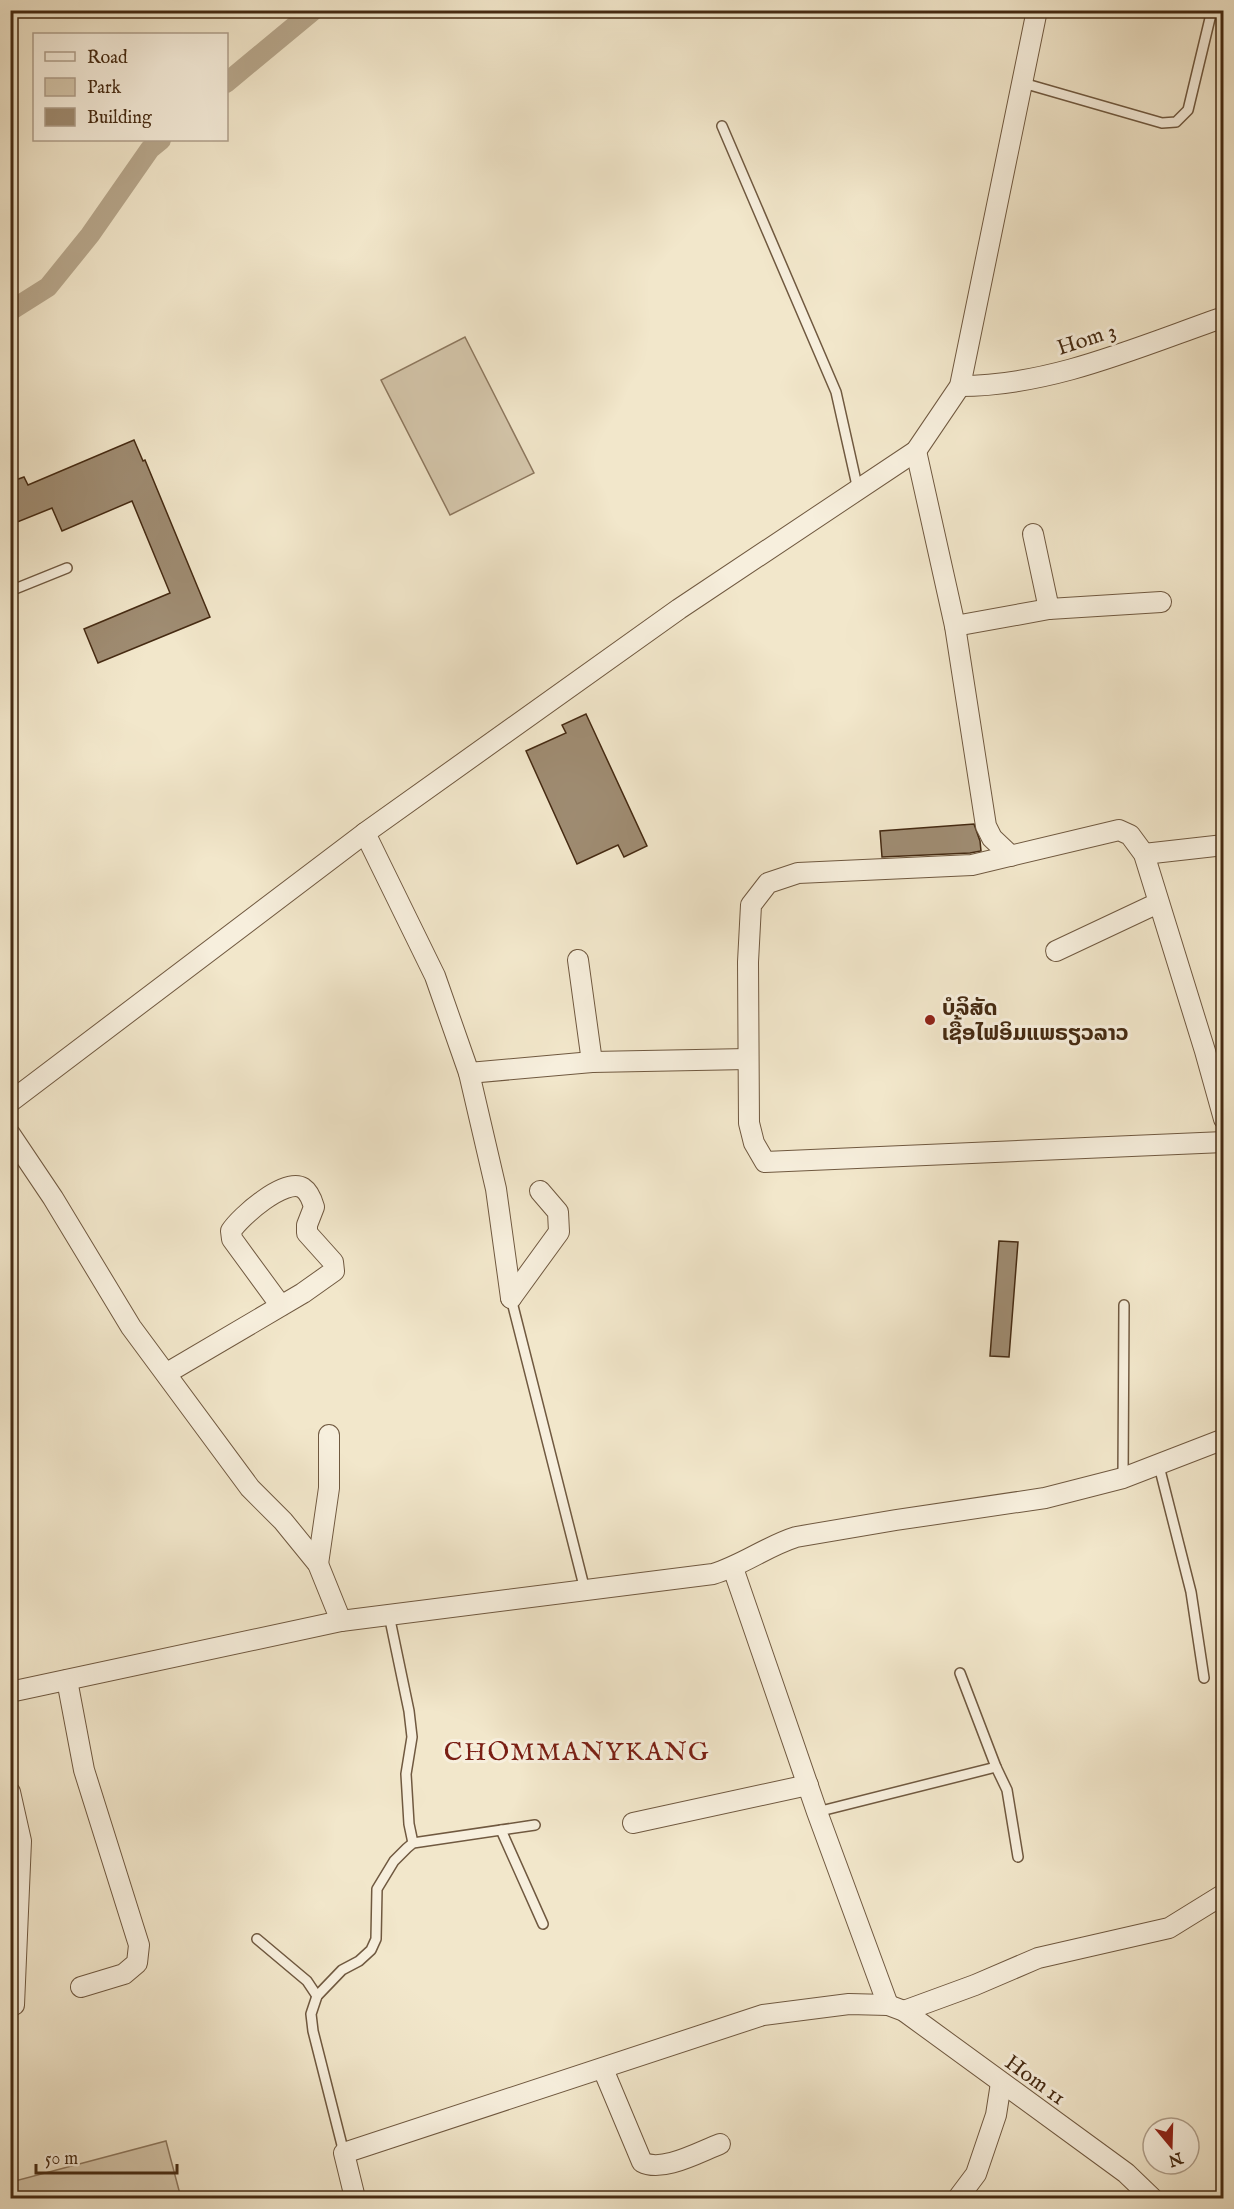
<svg xmlns="http://www.w3.org/2000/svg" width="1234" height="2209" font-family="'IM FELL English','Noto Sans Lao',serif">
<style>
.green{fill:#d5c7ac;stroke:#8d785f;stroke-width:1.5}
.lines{fill:none;stroke-linecap:round;stroke-linejoin:round}
.canal{stroke:#b7a78c;stroke-width:20}
.building{fill:#9f8c72;stroke:#452a12;stroke-width:1.5}
.service-casing{stroke:#705940;stroke-width:12}
.minor-casing{stroke:#705940;stroke-width:22}
.service{stroke:#f7efdd;stroke-width:9}
.minor{stroke:#f7efdd;stroke-width:20}
.poi-dot{fill:#8f2418;stroke:#f7efdd;stroke-width:2}
.labels{text-anchor:middle;stroke-width:6;stroke-linejoin:round;paint-order:stroke}
.street-label{font-size:22px;fill:#452a12;stroke:#f7efdd}
.poi-label{font-size:22px;font-weight:bold;fill:#452a12;stroke:#f7efdd;text-anchor:start}
.quarter-label{font-size:26px;letter-spacing:1.5px;fill:#7a1f14;stroke:#f7efdd}
</style>
<rect width="100%" height="100%" fill="#f2e7cb"/>
<filter id="stains"><feTurbulence type="fractalNoise" baseFrequency=".00333" numOctaves="4"/><feColorMatrix values="0 0 0 0 .2 0 0 0 0 .09 0 0 0 0 .02 0 0 0 .5 -.17"/></filter>
<radialGradient id="worn" r=".72"><stop offset=".6" stop-color="#630" stop-opacity="0"/><stop offset="1" stop-color="#630" stop-opacity=".3"/></radialGradient>
<g class="green">
<path d="M465 337 534 473 450 515 381 380Z"/>
<path d="M166 2141 181 2198H11V2182Z"/>
</g>
<g class="lines">
<g class="canal">
<path d="M226 83 314 10"/>
<path d="M10 311 48 287 90 235 150 149 161 140"/>
</g>
</g>
<g class="building">
<path d="M134 440 143 461 145 460 210 617 98 663 84 629 170 593 132 501 62 531 52 508 10 525V482L24 477 28 485Z"/>
<path d="M586 714 647 846 624 857 618 845 577 864 526 751 566 733 562 725Z"/>
<path d="M974 824 980 841 981 851 970 853 882 857 880 831Z"/>
<path d="M999 1241 1018 1242 1009 1357 990 1356Z"/>
</g>
<g class="lines">
<defs>
<g id="service">
<path d="M1023 83 1162 123 1176 122 1188 110 1212 10"/>
<path d="M722 126 836 392 858 490"/>
<path d="M10 591 67 568"/>
<path d="M511 1298 585 1590"/>
<path d="M1159 1466 1191 1592 1204 1678"/>
<path d="M1123 1478 1124 1305"/>
<path d="M389 1615 409 1711 412 1737 406 1774 409 1824 413 1843"/>
<path d="M960 1673 996 1767"/>
<path d="M817 1812 996 1767 1007 1790 1018 1857"/>
<path d="M501 1830 543 1924"/>
<path d="M257 1939 307 1981 317 1996"/>
<path d="M344 2153 313 2031 311 2014 317 1996 342 1970 359 1961 371 1950 376 1939 377 1889 394 1861 407 1848 413 1843 535 1825"/>
</g>
<g id="minor">
<path d="M960 386C1051 386 1138 347 1224 317"/>
<path d="M916 451 955 626 986 826 992 838 1011 856"/>
<path d="M1033 534 1049 609"/>
<path d="M955 626 1049 609 1161 602"/>
<path d="M365 833 435 976 469 1073 496 1189 511 1298"/>
<path d="M1144 854 1224 845"/>
<path d="M1056 951 1158 903"/>
<path d="M578 960 592 1062"/>
<path d="M469 1073 592 1062 748 1059"/>
<path d="M10 1102 365 833 679 609 916 451 960 386 1037 10"/>
<path d="M1224 1119 1205 1051 1144 854 1130 835 1119 830 972 865 798 873 768 883 751 905 748 962 749 1123 754 1143 765 1162 1224 1142"/>
<path d="M10 1134 53 1198 131 1327 250 1488 283 1521 318 1564 341 1621"/>
<path d="M511 1298 559 1232 558 1212 540 1191"/>
<path d="M167 1373 303 1293 334 1271 333 1262 307 1233V1225L314 1207C312 1200 309 1192 303 1188 285 1177 240 1217 231 1231L232 1239 281 1306"/>
<path d="M318 1564 329 1488V1435"/>
<path d="M733 1568 817 1812 888 2005"/>
<path d="M67 1680 84 1770 139 1945 137 1963 124 1974 81 1987"/>
<path d="M10 1692 341 1621 713 1574C743 1565 767 1546 796 1537L896 1520 1045 1498 1123 1478 1224 1439"/>
<path d="M10 1792 21 1841 14 2005"/>
<path d="M633 1823 808 1785"/>
<path d="M904 2011 975 1985 1038 1958 1169 1928 1224 1894"/>
<path d="M603 2069 642 2162C662 2173 699 2152 720 2144"/>
<path d="M355 2198 344 2153 763 2015 849 2004 888 2005 904 2011 1126 2173 1152 2198"/>
<path d="M958 2198 976 2174 996 2115 1001 2083"/>
</g>
</defs>
<use href="#service" class="service-casing"/>
<use href="#minor" class="minor-casing"/>
<use href="#service" class="service"/>
<use href="#minor" class="minor"/>
</g>
<circle class="poi-dot" cx="930" cy="1020" r="6"/>
<g class="labels">
<g class="street-label">
<text transform="translate(1086 338) rotate(-18)" y="8">Hom 3</text>
<text transform="translate(1036 2079) rotate(36)" y="8">Hom 11</text>
</g>
<g class="poi-label">
<text x="942" y="1015">ບໍລິສັດ<tspan x="942" dy="25">ເຊື້ອໄຟອິມແພຣຽວລາວ</tspan></text>
</g>
<g class="quarter-label">
<text x="577" y="1760">CHOMMANYKANG</text>
</g>
</g>
<rect width="1234" height="2209" fill="none" stroke="#f2e7cb" stroke-width="36"/>
<rect x="12" y="12" width="1210" height="2185" fill="none" stroke="#452a12" stroke-width="3"/>
<rect x="18" y="18" width="1198" height="2173" fill="none" stroke="#452a12" stroke-width="1.5"/>
<rect x="33" y="33" width="195" height="108" fill="#f7efdd" stroke="#b0a08c" stroke-width="1.5"/>
<rect x="45" y="52" width="30" height="9" fill="#f7efdd" stroke="#b0a08c" stroke-width="1.5"/>
<text x="87" y="63" font-size="18" fill="#452a12">Road</text>
<rect x="45" y="78" width="30" height="18" fill="#d5c7ac" stroke="#b0a08c" stroke-width="1.5"/>
<text x="87" y="93" font-size="18" fill="#452a12">Park</text>
<rect x="45" y="108" width="30" height="18" fill="#9f8c72" stroke="#b0a08c" stroke-width="1.5"/>
<text x="87" y="123" font-size="18" fill="#452a12">Building</text>
<g transform="translate(1171 2146) rotate(161)"><circle r="28" fill="#f7efdd" stroke="#b0a08c" stroke-width="1.5"/>
<path d="M0-4.5L10 22L0 15L-10 22Z" fill="#8f2418"/>
<text y="-9" font-size="16" font-weight="bold" text-anchor="middle" fill="#452a12">N</text>
</g>
<path d="M36 2164v9h141v-9" fill="none" stroke="#452a12" stroke-width="3"/>
<text x="45" y="2164" font-size="18" fill="#452a12" stroke="#f7efdd" stroke-width="4.5" paint-order="stroke">50 m</text>
<rect width="100%" height="100%" filter="url(#stains)"/>
<rect width="100%" height="100%" fill="url(#worn)"/>
</svg>
